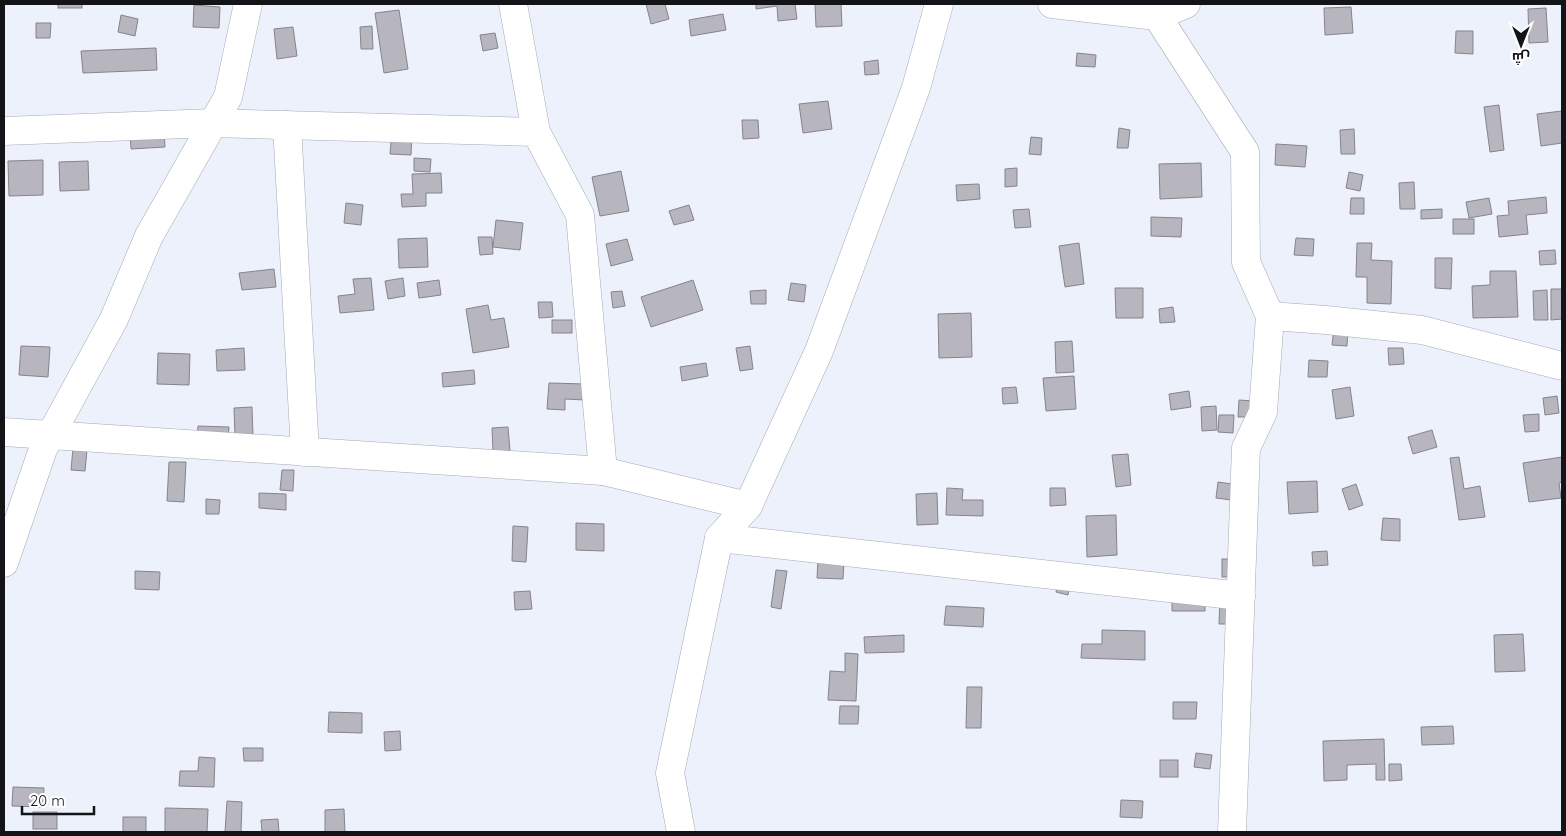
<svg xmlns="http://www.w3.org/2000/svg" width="1566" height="836" font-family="Quicksand,Cairo,sans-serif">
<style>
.building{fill:#b7b5be;stroke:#86838c}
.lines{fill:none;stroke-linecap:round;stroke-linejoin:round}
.street-casing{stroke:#a5aab3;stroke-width:29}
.street{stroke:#fff;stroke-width:28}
</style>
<rect width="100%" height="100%" fill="#ecf1fb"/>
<g class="building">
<rect x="58" y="4" width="24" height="4"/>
<path d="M646 4H665L669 19 651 24Z"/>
<path d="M756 4H795L797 19 778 21 777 6 756 9Z"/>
<path d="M815 4H841L842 26 816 27Z"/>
<path d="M194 5 220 7 219 28 193 27Z"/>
<path d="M1351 7 1353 33 1325 35 1324 8Z"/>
<path d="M1546 8 1548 42 1529 43 1528 9Z"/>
<path d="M399 10 408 69 384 73 375 13Z"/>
<path d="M723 14 726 30 691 36 689 20Z"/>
<path d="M121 15 138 19 135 36 118 32Z"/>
<path d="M36 23H51L50 38H36Z"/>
<path d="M372 26 373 49H361L360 27Z"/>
<path d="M293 27 297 56 277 59 274 29Z"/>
<path d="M1456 31H1473V54L1455 53Z"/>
<path d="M495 33 498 48 483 51 480 35Z"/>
<path d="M156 48 157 70 83 73 81 51Z"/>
<path d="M1077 53 1096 55 1095 67 1076 66Z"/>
<path d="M878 60 879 74 865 75 864 62Z"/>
<path d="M828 101 832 129 803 133 799 104Z"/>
<path d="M1499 105 1504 150 1490 152 1484 107Z"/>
<path d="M1562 111V143L1541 146 1537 114Z"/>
<path d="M742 120H758L759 138 743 139Z"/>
<path d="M1119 128 1130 130 1128 148H1117Z"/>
<path d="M1354 129 1355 154H1341L1340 130Z"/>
<path d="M164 130 165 147 131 149 130 132Z"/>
<path d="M392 131 412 133 411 155 390 154Z"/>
<path d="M1031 137 1042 138 1041 155 1029 154Z"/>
<path d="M1276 144 1307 146 1305 167 1275 165Z"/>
<path d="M414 158 431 159 430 172 414 171Z"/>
<path d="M43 160V195L9 196 8 161Z"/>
<path d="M88 161 89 190 60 191 59 162Z"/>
<path d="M1201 163 1202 197 1160 199 1159 164Z"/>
<path d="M1017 168V186L1005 187V169Z"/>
<path d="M621 171 629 211 600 216 592 177Z"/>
<path d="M1349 172 1363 175 1360 191 1346 188Z"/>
<path d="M441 173 442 193H426V206L402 207 401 194H413L412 174Z"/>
<path d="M1414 182 1415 209H1400L1399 183Z"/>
<path d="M979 184 980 199 957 201 956 185Z"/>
<path d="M1546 197 1547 213 1526 215 1528 234 1499 237 1497 216 1509 215 1508 201Z"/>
<path d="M1351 198H1364V214H1350Z"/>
<path d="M1489 198 1492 214 1469 218 1466 202Z"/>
<path d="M346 203 363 205 361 225 344 223Z"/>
<path d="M689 205 694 220 674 225 669 211Z"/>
<path d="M1029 209 1031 227 1015 228 1013 210Z"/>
<path d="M1442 209V218L1421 219V210Z"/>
<path d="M1151 217 1182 218 1181 237 1151 236Z"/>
<rect x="1453" y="219" width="21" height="15"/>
<path d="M496 220 523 223 520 250 493 247Z"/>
<path d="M478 237H492L493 254 480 255Z"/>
<path d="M427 238 428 267 399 268 398 239Z"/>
<path d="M1296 238 1314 239 1313 256 1294 255Z"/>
<path d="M627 239 633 260 611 266 606 244Z"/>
<path d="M1079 243 1084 284 1065 287 1059 246Z"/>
<path d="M1357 243H1372L1371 260 1392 261 1391 304 1367 303V277H1356Z"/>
<path d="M1555 250 1556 264 1540 265 1539 251Z"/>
<path d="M1435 258H1452L1451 289 1435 288Z"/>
<path d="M274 269 276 287 242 290 239 273Z"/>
<path d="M1490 271H1516L1518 317 1473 318 1472 286 1490 285Z"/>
<path d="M371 278 374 310 340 313 338 296 355 294 353 279Z"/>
<path d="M403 278 405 296 388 299 385 281Z"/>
<path d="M439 280 441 295 419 298 417 283Z"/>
<path d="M693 280 703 310 651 327 641 297Z"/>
<path d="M791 283 806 285 804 302 788 300Z"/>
<path d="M1115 288H1143V318H1116Z"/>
<path d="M1551 289H1562V319L1551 320Z"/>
<path d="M766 290V304H751L750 291Z"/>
<path d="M1547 290 1548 320H1534L1533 291Z"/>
<path d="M622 291 625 306 613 308 611 292Z"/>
<path d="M538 302H552L553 317 539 318Z"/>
<path d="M488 305 491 320 504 318 509 347 473 353 466 309Z"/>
<path d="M1173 307 1175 322 1160 323 1159 309Z"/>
<path d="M971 313 972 357 939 358 938 314Z"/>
<rect x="552" y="320" width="20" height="13"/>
<path d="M1334 328 1348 329 1347 346 1332 345Z"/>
<path d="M1072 341 1074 372 1056 373 1055 342Z"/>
<path d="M21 346 50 347 48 377 19 375Z"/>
<path d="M750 346 753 369 740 371 736 348Z"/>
<path d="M244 348 245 370 217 371 216 350Z"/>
<path d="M1388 348H1403L1404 364 1389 365Z"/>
<path d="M158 353 190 354 189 385 157 384Z"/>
<path d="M1309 360 1328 361 1327 377H1308Z"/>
<path d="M706 363 708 376 682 381 680 367Z"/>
<path d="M474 370 475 384 443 387 442 373Z"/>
<path d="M1074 376 1076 409 1046 411 1043 378Z"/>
<path d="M549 383 586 384 585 400 565 399V410L547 409Z"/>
<path d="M1016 387 1018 403 1003 404 1002 388Z"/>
<path d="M1350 387 1354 416 1336 419 1332 390Z"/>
<path d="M1189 391 1191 407 1171 410 1169 394Z"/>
<path d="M1557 396 1559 413 1545 415 1543 398Z"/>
<path d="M1239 400 1254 401V417H1238Z"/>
<path d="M1216 406 1217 430 1202 431 1201 407Z"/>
<path d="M252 407 253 437H235L234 408Z"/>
<path d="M1539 414V431L1525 432 1523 415Z"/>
<path d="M1219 415H1234L1233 433 1218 432Z"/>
<path d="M198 426 229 427 228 441 197 439Z"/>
<path d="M508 427 510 451 493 452 492 428Z"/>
<path d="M1432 430 1437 447 1413 454 1408 437Z"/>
<path d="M73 448 87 450 85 471 71 470Z"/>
<path d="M1128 454 1131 485 1116 487 1112 455Z"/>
<path d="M1459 457 1464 489 1480 486 1485 517 1459 520 1450 458Z"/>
<path d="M1562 457V482L1559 483 1561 498 1529 502 1523 463Z"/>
<path d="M169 462H186L184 502 167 501Z"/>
<path d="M282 470H294L293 491 280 490Z"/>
<path d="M1317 481 1318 512 1289 514 1287 482Z"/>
<path d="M1218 482 1232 484 1247 502 1216 498Z"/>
<path d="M1356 484 1363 505 1349 510 1342 489Z"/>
<path d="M947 488 963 489 962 500H983V516L946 515Z"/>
<path d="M1050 488H1065L1066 505 1050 506Z"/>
<path d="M259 493 286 494V510L259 508Z"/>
<path d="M937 493 938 524 917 525 916 494Z"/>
<path d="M206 499 220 500 219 514H206Z"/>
<path d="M1116 515 1117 555 1087 557 1086 516Z"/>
<path d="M1383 518 1400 519V541L1381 540Z"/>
<path d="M576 523 604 524V551L576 550Z"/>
<path d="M513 526 528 527 526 562 512 561Z"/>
<path d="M1327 551 1328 565 1313 566 1312 552Z"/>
<rect x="1222" y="559" width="19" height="18"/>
<path d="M818 560 844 561 843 579 817 578Z"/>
<path d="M776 570 787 571 781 609 771 607Z"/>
<path d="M135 571 160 572 159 590 135 589Z"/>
<path d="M1059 576 1071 579 1068 595 1056 592Z"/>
<path d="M530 591 532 609 515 610 514 592Z"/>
<path d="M1172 595 1205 596V611H1172Z"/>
<path d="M1220 597 1236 624H1219Z"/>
<path d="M946 606 984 608 983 627 944 625Z"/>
<path d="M1102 630 1145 631V660L1081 658 1082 644H1102Z"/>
<path d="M1523 634 1525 671 1495 672 1494 635Z"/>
<path d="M904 635V652L865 653 864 637Z"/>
<path d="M845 653 858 654 856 701 828 700 830 671 845 672Z"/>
<path d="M967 687H982L981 728H966Z"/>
<path d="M1173 702H1197L1196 719H1173Z"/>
<path d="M840 706H859L858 724H839Z"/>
<path d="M329 712 362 713V733L328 732Z"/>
<path d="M1453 726 1454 744 1422 745 1421 727Z"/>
<path d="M400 731 401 750 385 751 384 732Z"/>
<path d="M1384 739 1385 780H1376V764L1347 765V780L1324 781 1323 741Z"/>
<path d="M243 748H263V761H244Z"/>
<path d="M1196 753 1212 755 1210 769 1194 767Z"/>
<path d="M199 757 215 758 214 787 179 786 180 771H198Z"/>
<rect x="1160" y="760" width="18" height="17"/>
<path d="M1389 764H1401L1402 780 1389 781Z"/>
<path d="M13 787 44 788 43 807 12 806Z"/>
<path d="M1121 800 1143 801 1142 818 1120 817Z"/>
<path d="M227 801 242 802 241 832H225Z"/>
<path d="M165 808 208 809 207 832H165Z"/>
<path d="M344 809 345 832H325V810Z"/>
<rect x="33" y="812" width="24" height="17"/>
<rect x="123" y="817" width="23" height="15"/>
<path d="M278 819 279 832H262L261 820Z"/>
</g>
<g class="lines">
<defs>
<g id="street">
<path d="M513 4 536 132"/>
<path d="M1052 4 1157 16 1186 4"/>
<path d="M1157 16 1245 152 1246 262 1270 316"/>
<path d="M287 125 305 452"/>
<path d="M4 131 213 123 536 132 580 215 603 471"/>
<path d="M4 432 603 471 748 506"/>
<path d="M719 538 1241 596"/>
<path d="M4 563 43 449 114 319 149 236 228 97 248 4"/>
<path d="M681 832 670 773 719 538 748 506 819 351 916 88 939 4"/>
<path d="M1232 832 1246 448 1263 412 1270 316 1326 320 1422 330 1562 366"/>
</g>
</defs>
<use href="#street" class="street-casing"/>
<use href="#street" class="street"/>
</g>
<rect width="1566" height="836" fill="none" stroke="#121417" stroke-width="10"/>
<g transform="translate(1521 45) rotate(180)" stroke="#ffffff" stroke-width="4" paint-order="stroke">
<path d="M0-4L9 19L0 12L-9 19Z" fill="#121417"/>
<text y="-8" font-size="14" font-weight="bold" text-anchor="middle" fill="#121417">ش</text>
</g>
<path d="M22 806v8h72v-8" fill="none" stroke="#121417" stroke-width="2.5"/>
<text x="30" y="806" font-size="15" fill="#121417" stroke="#ffffff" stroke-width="4" paint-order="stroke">20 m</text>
</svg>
